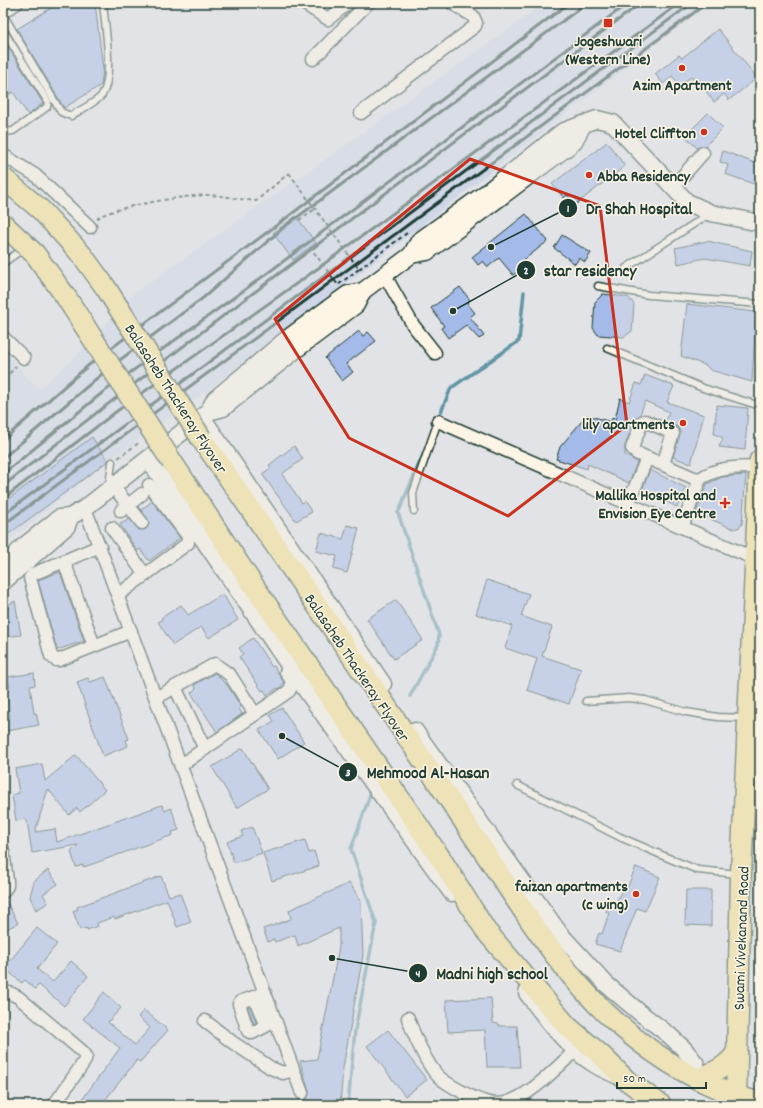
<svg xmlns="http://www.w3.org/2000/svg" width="763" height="1108" viewBox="0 0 763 1108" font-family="Dekko,sans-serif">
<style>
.built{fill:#cfd7e7}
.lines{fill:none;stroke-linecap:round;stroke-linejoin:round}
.stream{stroke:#6296a5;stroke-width:3.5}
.building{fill:#a4bae8;stroke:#1f3d34}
.service-casing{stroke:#1f3d34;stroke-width:9}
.minor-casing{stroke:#1f3d34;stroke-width:15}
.tertiary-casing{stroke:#1f3d34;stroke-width:19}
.primary-casing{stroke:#1f3d34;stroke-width:23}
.path{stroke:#1f3d34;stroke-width:2;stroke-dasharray:4 3;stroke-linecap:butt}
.service{stroke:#fcf5e5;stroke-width:6}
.minor{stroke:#fcf5e5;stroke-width:12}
.tertiary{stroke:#fcf5e5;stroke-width:16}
.primary{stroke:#fae180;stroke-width:20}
.rail{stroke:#1f3d34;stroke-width:3}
.primary-bridge-casing{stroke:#1f3d34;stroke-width:23;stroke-linecap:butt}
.path-bridge{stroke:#1f3d34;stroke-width:2;stroke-dasharray:4 3;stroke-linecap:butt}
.primary-bridge{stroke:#fae180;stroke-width:20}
.marked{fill:none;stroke:#c8321e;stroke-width:3;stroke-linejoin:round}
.poi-dot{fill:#c8321e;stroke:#fcf5e5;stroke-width:1.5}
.labels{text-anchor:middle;stroke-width:3;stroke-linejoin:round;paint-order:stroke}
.poi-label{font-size:16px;font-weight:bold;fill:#1f3d34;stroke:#fcf5e5;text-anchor:end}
.street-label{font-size:16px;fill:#1f3d34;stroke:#fcf5e5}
.leader{fill:none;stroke:#1f3d34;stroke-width:1.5}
.callout-dot{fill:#1f3d34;stroke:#fcf5e5;stroke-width:1.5}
.mark-label{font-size:12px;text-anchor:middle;font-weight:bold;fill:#fff}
.callout-label{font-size:17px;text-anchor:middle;font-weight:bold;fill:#1f3d34;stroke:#fcf5e5;stroke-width:3;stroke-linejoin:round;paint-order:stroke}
</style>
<rect width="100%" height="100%" fill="#e2e3e6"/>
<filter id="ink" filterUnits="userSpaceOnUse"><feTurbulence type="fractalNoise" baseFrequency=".025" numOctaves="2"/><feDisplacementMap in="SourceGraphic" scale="8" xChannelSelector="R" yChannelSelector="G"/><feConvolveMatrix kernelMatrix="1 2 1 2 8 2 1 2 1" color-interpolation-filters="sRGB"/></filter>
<g filter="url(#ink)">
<polygon class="built" points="544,3 710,3 203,394 98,469 3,546 3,350 39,389 82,350 135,292 330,156"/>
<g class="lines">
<g class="stream">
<polyline points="438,419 451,388 519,341 524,292"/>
<polyline points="410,696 438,645 439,635 398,513 426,448"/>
<polyline points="348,1105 355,1030 376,923 351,849 371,792"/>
</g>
</g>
<g class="building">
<polygon points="59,3 95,3 103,69 101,85 64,108 17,29"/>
<polygon points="718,29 757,78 729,100 724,94 714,102 703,87 700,89 691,77 680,85 672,76 663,84 655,74 679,55 682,58"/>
<polygon points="5,42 43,103 28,115 13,92 3,98 3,43"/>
<polygon points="708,113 723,128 705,146 697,148 685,136"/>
<polygon points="607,142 625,166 575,205 567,195 564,198 552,184"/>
<polygon points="723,151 760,165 754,184 725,174 728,165 720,162"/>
<polygon points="526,214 548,241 521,262 524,266 513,275 499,258 488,267 483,261 478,265 472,257"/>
<polygon points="296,216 316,243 293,260 273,233"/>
<polygon points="562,235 591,253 585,262 579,258 575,264 554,248"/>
<polygon points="707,241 752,251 750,266 705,258 678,264 675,248"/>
<polygon points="460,287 470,300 467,303 475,313 470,317 484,336 479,339 466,325 448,338 441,328 444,326 431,308"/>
<polygon points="603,294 628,297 634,304 632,331 624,337 598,335 593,328 595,302"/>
<polygon points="687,304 756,312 752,382 710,370 707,366 681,356"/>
<polygon points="359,331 363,336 368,332 376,341 346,364 353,372 342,381 325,358"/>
<polygon points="645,375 674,386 667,402 704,415 691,464 673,457 680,432 676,426 665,421 669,412 645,401 640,415 635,419 625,446 625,455 637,462 629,483 588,464 587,469 556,459 560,447 587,415 611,422 612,418 615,419 620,398 629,402 636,383 641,385"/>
<polygon points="717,405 748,408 745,450 719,447 723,438 714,434"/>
<polygon points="92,437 108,461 3,538 3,503"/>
<polygon points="294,446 303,459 282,474 302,503 304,501 312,512 296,521 262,474 271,468 269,465"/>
<polygon points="650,470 686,488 677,507 642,490"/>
<polygon points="746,475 742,524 740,527 734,529 696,513 707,484 722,477"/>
<polygon points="152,501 180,538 149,561 140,549 137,551 120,524 130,519 139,530 146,529 149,522 141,510"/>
<polygon points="347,525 359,528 347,573 333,569 337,556 316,551 321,533 343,539"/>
<polygon points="60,572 84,641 57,650 38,580"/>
<polygon points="487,580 529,594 521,616 552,627 542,656 581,669 569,704 527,690 537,659 505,648 512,626 476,614"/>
<polygon points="223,594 238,620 209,638 201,627 173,645 158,622 162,620 161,618 181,605 188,615"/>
<polygon points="396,600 423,640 394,659 367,619"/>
<polygon points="15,601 21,635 3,637 3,611 8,605"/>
<polygon points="253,638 272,667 274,666 284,683 279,689 278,688 267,695 264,690 262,691 239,657 243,654 239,648"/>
<polygon points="34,673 35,685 30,686 34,713 36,713 39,725 7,731 5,719 10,718 6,691 10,690 8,677"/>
<polygon points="215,673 228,686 241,707 239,708 242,714 217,732 191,693 196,688 194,685"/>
<polygon points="105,677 129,739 126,740 128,746 103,756 77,682 88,678 90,682"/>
<polygon points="282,708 304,742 278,759 259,730 274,721 270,715"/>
<polygon points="243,748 268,789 237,808 212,767"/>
<polygon points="76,755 105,790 80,812 77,808 69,815 48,789 35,832 55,829 57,842 162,805 165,811 171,808 179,830 172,832 173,835 84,867 83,865 76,867 71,852 78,845 32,853 27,821 24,819 16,821 12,795 19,793 15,769 42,764 45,781"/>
<polygon points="252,827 262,853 234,863 227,842 243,836 241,831"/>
<polygon points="305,840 309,853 314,851 319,866 272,881 263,853"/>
<polygon points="636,867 660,877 645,911 637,908 620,951 595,944 599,933 602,934 609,913 606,912 610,900 616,903 623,887 627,888"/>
<polygon points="48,870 58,884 43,894 48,903 36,910 30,897 34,881"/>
<polygon points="161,876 169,896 180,893 191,922 177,927 167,900 115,919 114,917 97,923 98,926 87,930 87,928 80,930 73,911 78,909 77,907"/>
<polygon points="350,883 361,902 363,955 343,1068 340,1105 309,1105 307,1098 309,1091 300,1061 317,1059 339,947 339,928 298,946 295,935 275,942 274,939 268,942 263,929 291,919 289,910"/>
<polygon points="686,890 711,890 711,926 685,925"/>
<polygon points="3,899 5,899 18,923 3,931"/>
<polygon points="37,928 57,944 37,969 53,982 71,961 88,976 64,1006 39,985 35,989 25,980 22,983 4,968"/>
<polygon points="104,992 121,1008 108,1022 109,1023 135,1045 150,1028 138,1017 144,1010 168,1030 140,1062 137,1060 101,1105 78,1105 120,1048 83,1019"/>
<polygon points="491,998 493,1023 499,1024 499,1026 517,1026 520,1067 487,1067 485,1030 448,1032 446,1000"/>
<polygon points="250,1006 256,1022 254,1024 248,1007"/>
<polygon points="388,1030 427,1080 405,1096 367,1046"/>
</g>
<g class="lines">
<defs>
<g id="service">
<path d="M3,14L61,112L71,116C78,111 97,102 102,95C114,77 105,26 103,3"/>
<polyline points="3,30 48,102 47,107 13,131 3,132"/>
<polyline points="3,263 23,249"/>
<polyline points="626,268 709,214"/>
<polyline points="598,286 649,295 760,304"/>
<polyline points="607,348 703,388 760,406"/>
<polyline points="109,486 112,462"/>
<polyline points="414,511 413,493 438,421"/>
<polyline points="586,701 629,698 645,700 686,712 718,717 745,718"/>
<polyline points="517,785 620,837 673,860 698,870 738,874"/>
</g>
<g id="minor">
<polyline points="303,3 328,19 348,3"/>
<polyline points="3,12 17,3"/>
<polyline points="313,59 368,3"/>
<polyline points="361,113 475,26 476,23 473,16 452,3"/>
<polyline points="3,155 35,175 90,227"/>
<polyline points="673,187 703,153"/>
<polyline points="384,274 413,325 435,353"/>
<polyline points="3,337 24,358"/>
<polyline points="438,421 760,561"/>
<path d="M663,464L673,433L645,421L642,422L632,448L636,453L694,478L700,479C716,467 739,467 760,467"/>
<polyline points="113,486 142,523"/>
<polyline points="628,504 647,458"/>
<polyline points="85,508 302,1093"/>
<polyline points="121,511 142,494"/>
<polyline points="682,527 700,479"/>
<polyline points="112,528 145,575"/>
<polyline points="100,546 33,574 30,578 51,656 56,660 59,660 131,631"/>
<polyline points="64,561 94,646"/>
<polyline points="118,595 188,543 188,536 149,485"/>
<polyline points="175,687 205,749"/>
<polyline points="156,698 215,664 230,675 255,714"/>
<polyline points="181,765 289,691 293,683 286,672"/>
<polyline points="3,850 7,881 7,886 3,892"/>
<polyline points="3,994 10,993 18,997 83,1052 86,1056 84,1062 54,1105"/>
<polyline points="254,997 266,1026 252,1033 248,1031 239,1004 240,1002 265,993"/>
<path d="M408,1018C413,1033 427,1066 439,1077C448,1085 459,1090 470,1096C481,1101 493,1106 505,1103C530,1097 557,1067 576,1050"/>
<polyline points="205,1021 232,1042 271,1068 283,1073 293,1070"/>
</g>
<g id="tertiary">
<polyline points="411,255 427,252 573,143 583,125"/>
<polyline points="208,412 215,399 288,338 323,312 348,294 363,291 411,255 419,241 487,192 562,132 597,119 613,123 687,202 711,213 760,223"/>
<polyline points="202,417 383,684"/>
<polyline points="149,460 308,693 452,893"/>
<polyline points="3,567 24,546 59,518 70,517 85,508 208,412 223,408 297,349 356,305 363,291"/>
<polyline points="3,582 67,526 70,517"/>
<polyline points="415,731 560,934 606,984 639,1012 669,1035 684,1049 696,1064 697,1079"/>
<path d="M527,993C546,1018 565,1045 591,1062C599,1068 608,1071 616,1075"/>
</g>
<g id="primary">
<path d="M201,438C283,556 365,674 445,793C466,825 488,857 509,889C541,937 574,986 618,1024C659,1060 707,1089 760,1103"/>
<polyline points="172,462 245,573 441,859 486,931 567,1026 602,1056 625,1079 661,1105"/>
<path d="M697,1079C713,1073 728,1067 737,1052"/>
<polyline points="736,1105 741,874 760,460"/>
</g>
</defs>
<use href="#service" class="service-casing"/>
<use href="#minor" class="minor-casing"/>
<use href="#tertiary" class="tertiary-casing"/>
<use href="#primary" class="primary-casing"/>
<g class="path">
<path d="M97,219C108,207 189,195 207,195C223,195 241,200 256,201L289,173"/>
<polyline points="299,220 315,209"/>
<polyline points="359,269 407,233"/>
<polyline points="3,376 10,373 16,366"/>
<polyline points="118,458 140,442"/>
</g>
<use href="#service" class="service"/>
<use href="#minor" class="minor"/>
<use href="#tertiary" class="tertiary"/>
<use href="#primary" class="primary"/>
<g class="rail">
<polyline points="3,440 90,364 281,222 569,3"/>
<polyline points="3,458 109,368 203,298 284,227 587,3"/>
<polyline points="3,474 102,393 269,272 628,3"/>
<path d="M3,486C213,321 427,162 641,3"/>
<polyline points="3,499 117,411 317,269 680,3"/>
<polyline points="3,515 692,3"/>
<polyline points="3,525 707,3"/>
</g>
<defs>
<g id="primary-bridge">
<polyline points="3,178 41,210 82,255 106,288 201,438"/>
<polyline points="3,224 35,254 66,297 172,462"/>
</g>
</defs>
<use href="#primary-bridge" class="primary-bridge-casing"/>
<polyline class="path-bridge" points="289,173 359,269 338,285 310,247"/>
<use href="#primary-bridge" class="primary-bridge"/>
</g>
</g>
<path d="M0 0H763V1108H0ZM470,159L600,206L627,425L508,516L349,438L275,319Z" fill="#e2e3e6" fill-opacity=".55" fill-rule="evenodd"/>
<path class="marked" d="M470,159L600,206L627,425L508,516L349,438L275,319Z"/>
<g class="poi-dot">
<rect x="603" y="18" width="10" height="10" rx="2"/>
<circle cx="682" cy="68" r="4"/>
<circle cx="704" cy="132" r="4"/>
<circle cx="589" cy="175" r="4"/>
<circle cx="683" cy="423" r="4"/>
<path d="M723 497h4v4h4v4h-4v4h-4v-4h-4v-4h4z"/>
<circle cx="636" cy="894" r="4"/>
</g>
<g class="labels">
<g class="poi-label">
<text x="608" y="46" text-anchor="middle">Jogeshwari<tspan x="608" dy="18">(Western Line)</tspan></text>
<text x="682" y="90" text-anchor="middle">Azim Apartment</text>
<text x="696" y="138">Hotel Cliffton</text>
<text x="597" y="181" text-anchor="start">Abba Residency</text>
<text x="675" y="429">lily apartments</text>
<text x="716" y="500">Mallika Hospital and<tspan x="716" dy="18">Envision Eye Centre</tspan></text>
<text x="628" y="891">faizan apartments<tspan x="628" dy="18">(c wing)</tspan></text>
</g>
<g class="street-label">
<text transform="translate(177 398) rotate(57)" y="6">Balasaheb Thackeray Flyover</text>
<text transform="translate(358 667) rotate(56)" y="6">Balasaheb Thackeray Flyover</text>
<text transform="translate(740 938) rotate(-88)" y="6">Swami Vivekanand Road</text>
</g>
</g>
<path class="leader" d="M491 247L568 208M453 311L526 270M282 736L348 772M332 958L418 973"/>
<g class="callout-dot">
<circle cx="491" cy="247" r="4"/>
<circle cx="453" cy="311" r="4"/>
<circle cx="282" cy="736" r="4"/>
<circle cx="332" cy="958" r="4"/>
<circle cx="568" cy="208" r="10"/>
<circle cx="526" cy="270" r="10"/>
<circle cx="348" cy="772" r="10"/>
<circle cx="418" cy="973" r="10"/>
</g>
<g class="mark-label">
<text x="568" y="212">1</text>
<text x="526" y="274">2</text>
<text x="348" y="776">3</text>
<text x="418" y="977">4</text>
</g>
<g class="callout-label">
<text x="639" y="214">Dr Shah Hospital</text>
<text x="590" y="276">star residency</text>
<text x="428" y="778">Mehmood Al-Hasan</text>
<text x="492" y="979">Madni high school</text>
</g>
<rect width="763" height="1108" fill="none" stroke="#fcf5e5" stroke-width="16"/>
<rect x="8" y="8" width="747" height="1092" fill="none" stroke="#1f3d34" stroke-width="1.5" filter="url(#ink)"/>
<path d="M617 1082v6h89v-6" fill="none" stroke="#1f3d34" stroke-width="2"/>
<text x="623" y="1082" font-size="12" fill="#1f3d34" stroke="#fcf5e5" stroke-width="3" paint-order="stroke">50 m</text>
</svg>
